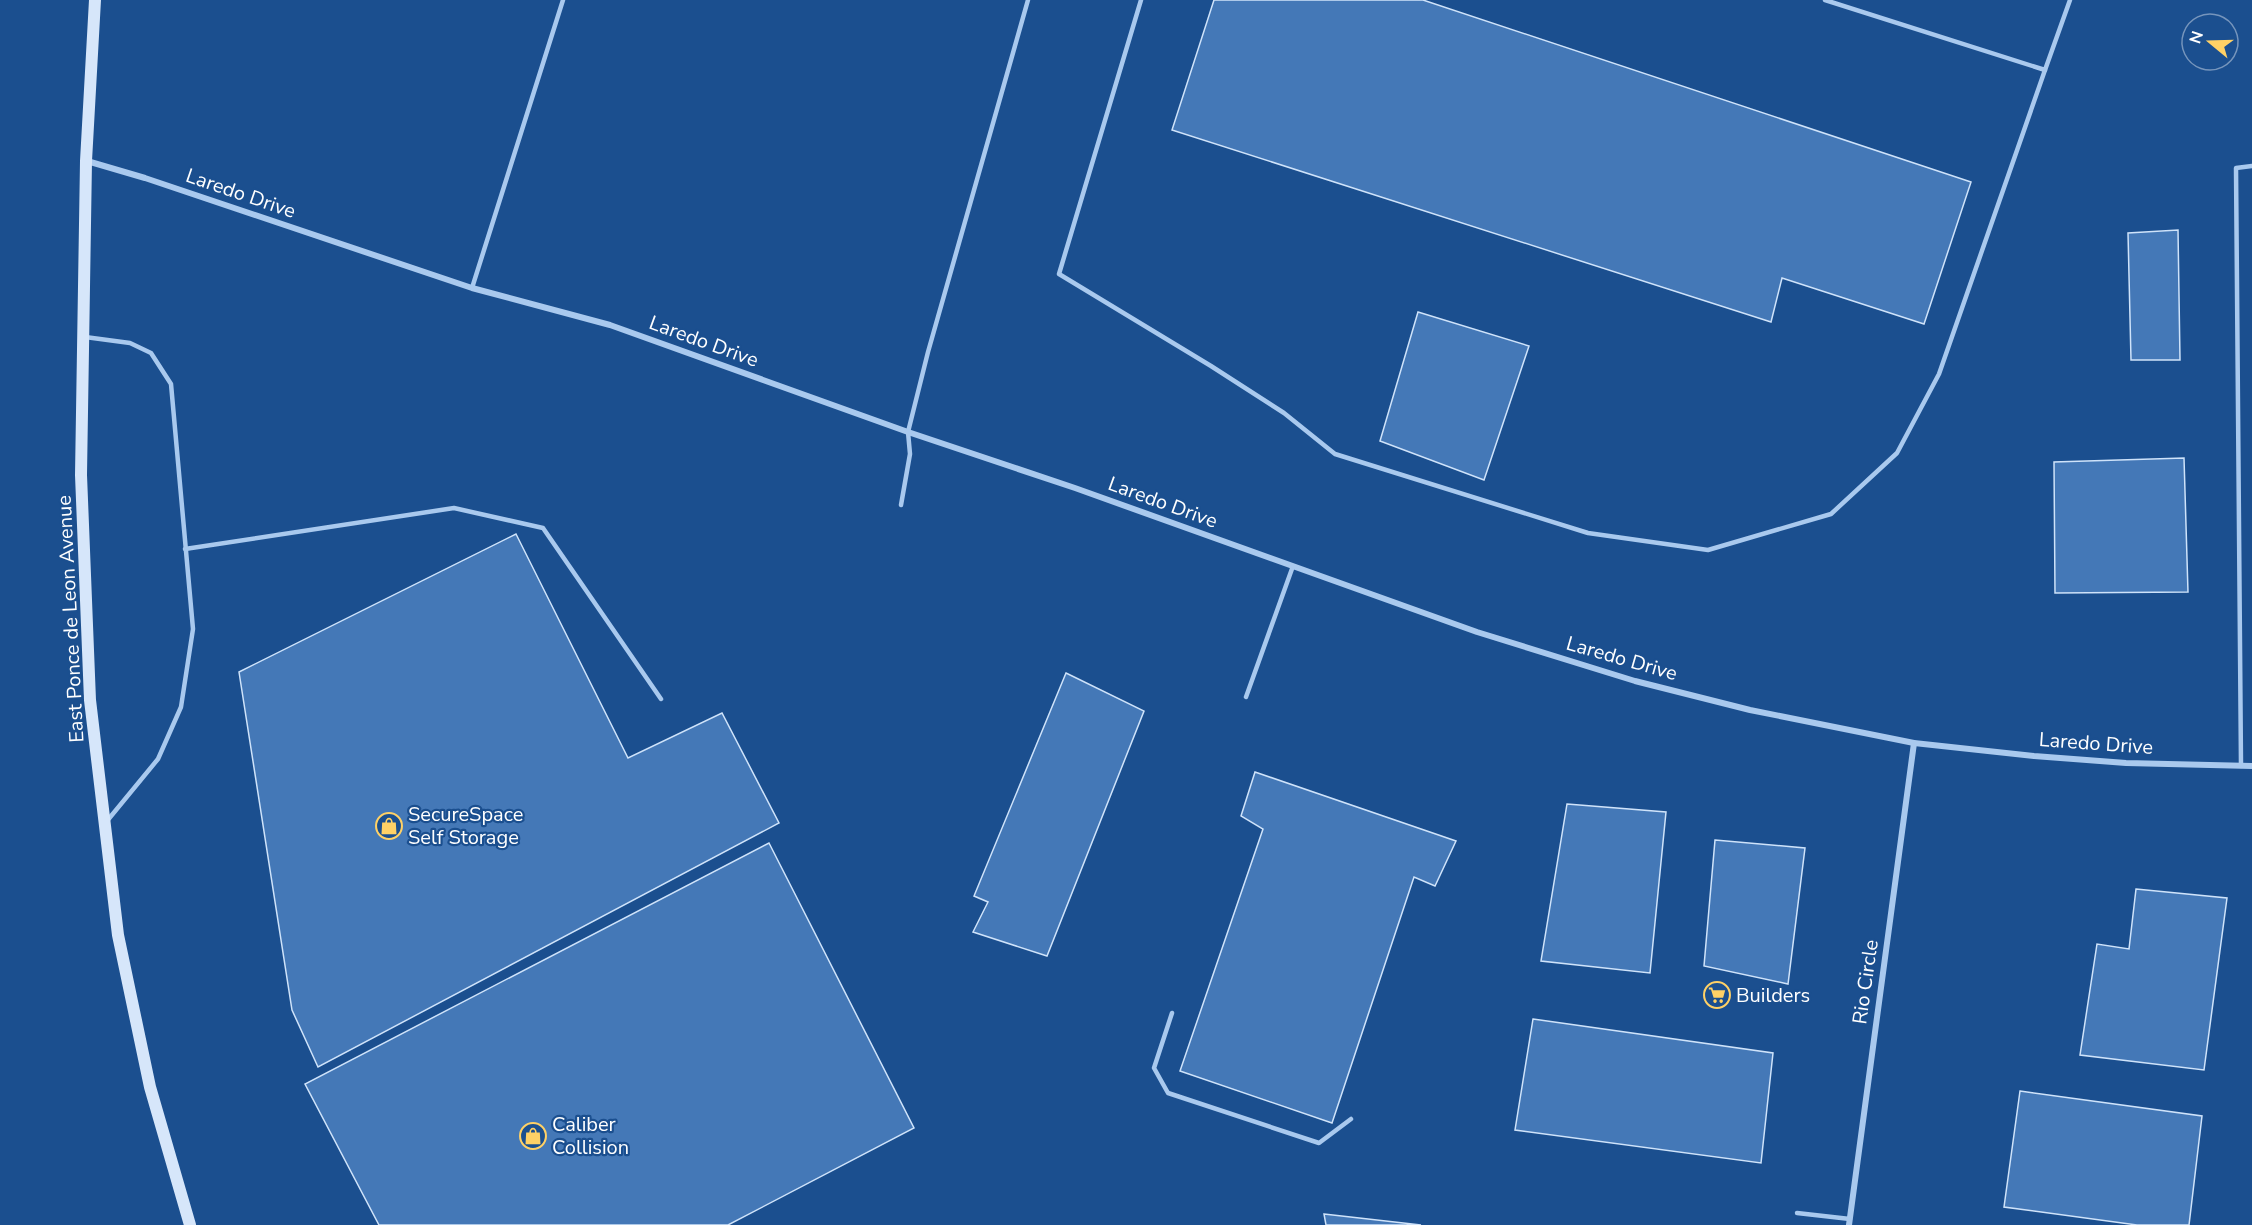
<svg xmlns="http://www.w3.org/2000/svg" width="2252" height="1225" viewBox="0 0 2252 1225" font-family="'Nunito Sans',sans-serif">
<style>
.building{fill:#4478b7;stroke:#cfe3fa;stroke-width:1.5}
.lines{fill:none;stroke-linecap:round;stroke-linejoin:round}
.service{stroke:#a9c9ee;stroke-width:4.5}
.minor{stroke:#a9c9ee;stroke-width:6}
.secondary{stroke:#d6e6fa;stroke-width:12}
.labels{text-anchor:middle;stroke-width:4.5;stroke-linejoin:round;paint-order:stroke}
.street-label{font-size:20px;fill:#fff;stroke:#1b4f8f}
.poi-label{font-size:20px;fill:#fff;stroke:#1b4f8f;text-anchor:start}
</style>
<rect width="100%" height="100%" fill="#1b4f8f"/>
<g class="building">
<polygon points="1214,0 1423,0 1971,182 1924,324 1782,278 1771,322 1172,130"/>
<polygon points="2178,230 2180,360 2131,360 2128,233"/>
<polygon points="1418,312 1529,346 1484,480 1380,441"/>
<polygon points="2184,458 2188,592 2055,593 2054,462"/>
<polygon points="516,534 628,758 722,713 779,823 318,1067 292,1010 239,672"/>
<polygon points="1066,673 1144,711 1047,956 973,932 988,902 974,896"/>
<polygon points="1255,772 1456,841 1435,886 1414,877 1332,1123 1180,1071 1263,829 1241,816"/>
<polygon points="1567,804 1666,812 1650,973 1541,961"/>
<polygon points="1715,840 1805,848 1788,984 1704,966"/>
<polygon points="769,843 914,1128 728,1225 379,1225 305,1084"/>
<polygon points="2136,889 2227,898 2204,1070 2080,1055 2097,944 2129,949"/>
<polygon points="1533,1019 1773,1053 1761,1163 1515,1130"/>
<polygon points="2020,1091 2202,1116 2189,1225 2137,1225 2004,1207"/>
<polygon points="1324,1214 1421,1225 1326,1225"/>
</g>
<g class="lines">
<g class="service">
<polyline points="1141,0 1059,274 1211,366 1284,413 1335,454 1588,533 1708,550 1831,514 1897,453 1939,374 2045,70"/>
<polyline points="1825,0 2045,70 2070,0"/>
<polyline points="472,288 563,0"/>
<polyline points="85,337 130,343 151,353 171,384 193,629 181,707 158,759 107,821"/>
<polyline points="901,505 910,454 908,432 928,352 1028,0"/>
<polyline points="185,549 454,508 543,528 661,699"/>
<polyline points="1246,697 1293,566"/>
<polyline points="2241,766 2236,168 2252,166"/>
<polyline points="1172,1013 1154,1068 1168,1093 1319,1143 1351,1119"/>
<polyline points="1797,1213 1850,1219"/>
</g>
<g class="minor">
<polyline points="87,161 145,178 472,288 610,325 908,432 1075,488 1477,632 1635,681 1750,710 1914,743 2034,756 2126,763 2252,766"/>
<polyline points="1849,1225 1914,743"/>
</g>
<polyline class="secondary" points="95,0 86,161 81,475 90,700 118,935 150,1087 190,1225"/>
</g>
<defs>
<symbol id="shop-ring" viewBox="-11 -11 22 22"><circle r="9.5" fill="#1b4f8f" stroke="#ffd166" stroke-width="1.5"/><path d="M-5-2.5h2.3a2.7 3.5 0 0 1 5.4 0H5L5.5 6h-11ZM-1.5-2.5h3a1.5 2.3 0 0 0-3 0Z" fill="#ffd166"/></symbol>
<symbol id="supermarket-ring" viewBox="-11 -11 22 22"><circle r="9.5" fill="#1b4f8f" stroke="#ffd166" stroke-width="1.5"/><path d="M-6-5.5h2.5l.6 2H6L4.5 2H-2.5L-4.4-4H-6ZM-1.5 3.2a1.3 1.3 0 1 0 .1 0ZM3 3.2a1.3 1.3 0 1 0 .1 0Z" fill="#ffd166"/></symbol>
</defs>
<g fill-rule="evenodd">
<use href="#shop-ring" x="374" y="811" width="30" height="30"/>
<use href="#supermarket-ring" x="1702" y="980" width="30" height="30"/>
<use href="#shop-ring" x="518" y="1121" width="30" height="30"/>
</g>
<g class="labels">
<g class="street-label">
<text transform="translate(241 193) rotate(19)" y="7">Laredo Drive</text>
<text transform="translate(704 341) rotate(20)" y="7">Laredo Drive</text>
<text transform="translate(1163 502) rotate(20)" y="7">Laredo Drive</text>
<text transform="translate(70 619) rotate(-93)" y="7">East Ponce de Leon Avenue</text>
<text transform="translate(1622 658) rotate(16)" y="7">Laredo Drive</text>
<text transform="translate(2096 743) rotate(4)" y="7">Laredo Drive</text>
<text transform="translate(1865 982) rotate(-82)" y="7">Rio Circle</text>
</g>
<g class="poi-label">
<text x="408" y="821">SecureSpace<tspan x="408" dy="23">Self Storage</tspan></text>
<text x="1736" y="1002">Builders</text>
<text x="552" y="1131">Caliber<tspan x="552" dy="23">Collision</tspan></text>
</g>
</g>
<g transform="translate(2210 42) rotate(289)"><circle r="28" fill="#1b4f8f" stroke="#7695bc" stroke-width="1.5"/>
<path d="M0-4.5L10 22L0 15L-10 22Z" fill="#ffd166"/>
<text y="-9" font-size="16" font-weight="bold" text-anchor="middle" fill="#ffffff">N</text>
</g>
</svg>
